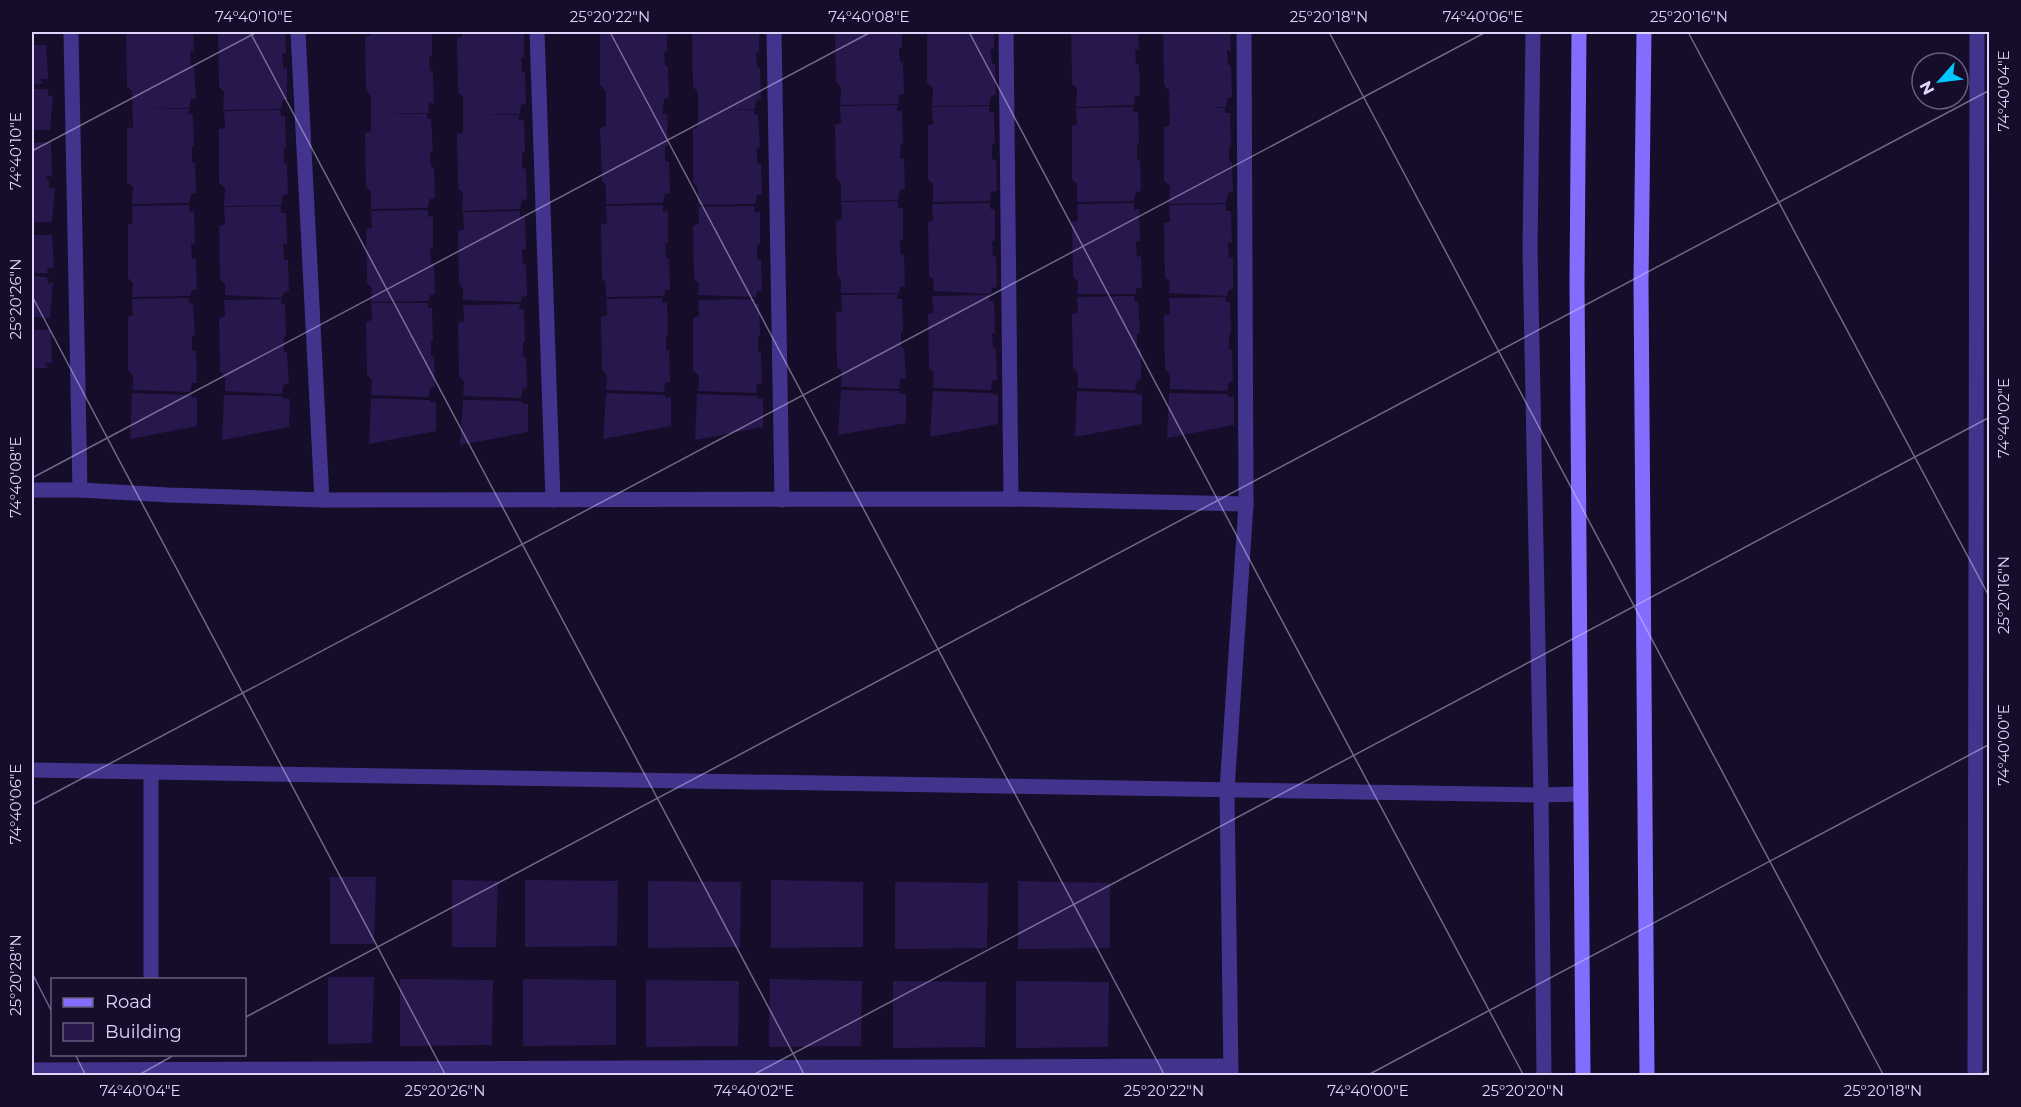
<svg xmlns="http://www.w3.org/2000/svg" width="2021" height="1107" viewBox="0 0 2021 1107" font-family="Montserrat,sans-serif">
<style>
.building{fill:#28174c}
.lines{fill:none;stroke-linecap:round;stroke-linejoin:round}
.street{stroke:#42348d;stroke-width:15}
.secondary{stroke:#826dff;stroke-width:15}
.ticks{fill:none;stroke:#dfd6ff;stroke-width:1.5;stroke-opacity:0.45}
.neatline{fill:none;stroke:#dfd6ff;stroke-width:2}
.ticks-label{font-size:15px;text-anchor:middle;fill:#dfd6ff}
</style>
<rect width="100%" height="100%" fill="#150d29"/>
<g class="building">
<polygon points="126,32 193,32 194,52 190,51 191,66 194,67 196,98 191,99 189,108 139,109 189,109 188,114 193,114 194,146 192,147 192,162 195,163 196,193 191,194 189,203 132,204 133,187 127,182 127,128 133,127 132,91 127,86"/>
<polygon points="224,32 285,32 286,53 282,53 283,67 287,68 287,99 283,100 281,109 223,110 224,92 219,87 218,34"/>
<polygon points="370,32 432,32 432,57 429,56 430,71 433,72 434,103 429,103 428,113 378,114 427,114 427,119 431,119 433,151 430,152 431,166 434,168 435,198 430,199 428,208 371,209 371,191 366,187 365,133 371,132 371,96 366,90 365,37 371,35"/>
<polygon points="462,32 524,32 524,58 521,57 522,72 525,73 526,104 521,105 520,114 470,115 519,115 519,121 524,120 525,152 522,153 522,168 526,169 527,199 522,200 520,209 462,211 463,193 458,188 457,134 463,133 463,97 458,92 457,38 462,37"/>
<polygon points="600,32 667,32 667,52 664,51 665,65 668,67 669,97 664,99 662,114 667,114 668,145 665,147 665,161 669,162 670,193 665,194 663,203 606,204 606,186 602,181 600,128 606,126 606,91 600,85"/>
<polygon points="698,32 759,32 759,53 756,52 757,67 760,68 761,99 756,100 755,109 725,109 755,110 754,115 758,115 760,147 757,148 757,163 761,164 762,194 757,195 755,204 698,205 698,188 693,183 693,129 698,127 698,92 693,87 692,33"/>
<polygon points="835,32 902,32 902,48 899,48 900,62 903,63 904,94 899,95 898,104 840,105 841,87 836,82"/>
<polygon points="927,32 994,32 994,49 990,49 992,63 995,64 996,95 991,96 989,105 932,106 933,88 927,83"/>
<polygon points="1071,32 1138,32 1139,50 1135,49 1136,64 1139,65 1140,95 1135,96 1134,105 1076,107 1077,88 1072,84"/>
<polygon points="1163,32 1230,32 1231,51 1227,50 1228,65 1231,66 1232,97 1228,98 1226,107 1210,107 1225,108 1225,113 1230,113 1231,145 1229,146 1229,161 1232,162 1233,192 1228,193 1226,203 1169,204 1170,186 1164,181 1164,127 1170,125 1169,90 1164,85"/>
<polygon points="32,45 46,45 48,79 40,79 43,84 32,84"/>
<polygon points="32,89 48,89 48,96 53,95 50,130 32,130"/>
<polygon points="898,105 897,111 902,111 903,142 901,144 900,158 904,159 905,189 900,190 898,200 841,201 841,183 836,178 835,125 841,123 840,106"/>
<polygon points="989,106 989,112 994,112 995,143 992,145 992,159 996,160 997,191 991,192 990,201 933,202 933,184 928,179 928,125 933,124 932,107"/>
<polygon points="1133,107 1133,112 1138,112 1139,144 1137,145 1137,159 1140,160 1141,191 1136,192 1134,201 1077,202 1077,184 1072,179 1072,126 1077,124 1076,108"/>
<polygon points="280,110 281,116 285,116 286,147 284,148 284,163 287,164 288,194 283,195 281,205 224,206 225,188 219,183 219,129 225,128 224,111"/>
<polygon points="51,142 52,176 45,176 49,182 49,188 55,187 52,222 32,222 32,143"/>
<polygon points="898,201 898,208 903,208 903,240 900,240 901,255 904,255 905,286 900,287 899,293 841,293 841,280 837,274 836,221 842,219 841,202"/>
<polygon points="990,203 990,209 995,209 995,241 992,241 993,256 996,257 997,287 992,288 991,294 933,291 934,280 929,276 928,222 933,220 932,204"/>
<polygon points="1134,203 1134,210 1139,209 1140,242 1136,241 1137,256 1141,257 1142,288 1137,288 1135,294 1077,294 1078,281 1073,276 1072,222 1078,221 1077,204"/>
<polygon points="1226,204 1226,211 1231,211 1232,243 1228,242 1229,257 1233,258 1233,289 1229,290 1227,296 1169,293 1170,282 1165,277 1164,223 1170,222 1169,205"/>
<polygon points="189,205 189,212 194,211 195,244 191,243 192,258 196,259 197,290 192,290 190,296 132,297 133,283 128,278 128,225 133,223 132,206"/>
<polygon points="663,205 663,212 668,211 668,243 665,243 666,258 669,259 670,290 665,290 664,296 606,297 606,283 602,278 601,224 607,223 606,206"/>
<polygon points="281,206 281,213 286,213 287,245 283,244 284,260 288,260 289,291 284,292 282,298 225,295 225,284 220,279 219,226 225,224 224,207"/>
<polygon points="754,206 755,213 760,212 760,245 757,244 757,259 761,260 762,291 757,291 756,297 698,295 699,284 694,279 693,226 699,224 698,207"/>
<polygon points="428,210 428,217 433,216 433,249 430,248 431,263 434,264 435,294 430,295 429,301 371,302 372,288 367,283 366,229 372,228 371,211"/>
<polygon points="520,211 520,218 525,217 526,250 522,249 523,264 526,265 527,296 522,297 521,302 463,300 463,289 459,284 458,231 464,229 463,212"/>
<polygon points="32,235 52,235 54,268 46,269 49,273 32,273"/>
<polygon points="32,276 47,277 48,284 53,282 50,318 32,317"/>
<polygon points="898,294 897,299 902,299 903,331 901,332 901,347 904,348 906,378 900,379 899,389 841,387 842,372 837,367 836,313 842,311 841,295"/>
<polygon points="990,295 989,301 994,301 995,333 992,333 993,348 996,349 997,380 992,381 991,390 933,388 934,373 929,368 928,314 934,313 932,296"/>
<polygon points="1134,296 1134,301 1138,301 1140,333 1137,334 1137,348 1141,349 1141,380 1137,381 1135,390 1078,388 1078,373 1073,368 1072,314 1078,313 1077,297"/>
<polygon points="1226,297 1226,302 1230,302 1231,334 1229,335 1229,349 1232,350 1233,381 1229,382 1227,391 1170,389 1170,374 1165,369 1164,316 1170,314 1169,298"/>
<polygon points="189,298 189,303 193,303 195,335 192,336 192,351 196,351 197,383 192,383 190,392 133,390 133,375 128,370 128,317 133,315 132,299"/>
<polygon points="663,298 662,303 667,303 668,335 666,336 666,350 669,351 670,382 665,383 664,392 606,390 607,375 602,370 601,317 607,315 606,299"/>
<polygon points="281,299 281,304 285,304 286,336 284,337 284,352 287,352 289,384 284,384 282,394 225,391 225,377 220,371 219,318 225,316 224,300"/>
<polygon points="755,299 754,304 759,304 760,336 758,337 758,351 761,352 762,383 757,384 756,393 698,391 699,376 693,371 693,318 699,316 698,300"/>
<polygon points="371,303 428,303 428,308 432,308 433,340 431,341 431,356 434,356 435,387 430,388 429,397 371,395 372,380 367,375 366,322 372,320"/>
<polygon points="520,304 519,309 524,309 525,341 523,342 523,357 526,357 527,388 523,389 521,398 463,396 464,382 459,376 458,323 464,321 463,305"/>
<polygon points="32,330 51,330 52,363 45,363 48,368 32,368"/>
<polygon points="841,390 899,391 901,394 906,394 906,423 838,435"/>
<polygon points="933,391 991,393 998,395 998,424 930,437"/>
<polygon points="1077,391 1135,393 1142,395 1142,424 1075,437"/>
<polygon points="132,393 191,395 192,398 197,397 197,426 130,439"/>
<polygon points="606,393 664,395 666,398 671,397 671,426 603,439"/>
<polygon points="1169,393 1227,394 1229,397 1234,397 1234,425 1167,438"/>
<polygon points="697,394 756,396 758,399 763,399 763,427 695,440"/>
<polygon points="224,395 282,396 284,399 290,399 289,427 222,440"/>
<polygon points="371,398 429,400 431,402 436,402 436,431 369,444"/>
<polygon points="463,400 521,401 523,404 528,404 528,432 460,445"/>
<polygon points="330,877 376,877 374,944 330,944"/>
<polygon points="452,880 498,881 496,947 452,947"/>
<polygon points="525,880 618,881 617,946 525,947"/>
<polygon points="771,880 863,882 863,947 771,948"/>
<polygon points="648,881 741,882 740,947 648,948"/>
<polygon points="1018,881 1110,883 1110,948 1018,949"/>
<polygon points="895,882 988,883 987,948 895,949"/>
<polygon points="328,977 374,977 372,1043 328,1044"/>
<polygon points="400,979 493,980 492,1045 400,1046"/>
<polygon points="523,979 616,980 616,1045 523,1046"/>
<polygon points="770,979 862,981 861,1046 769,1047"/>
<polygon points="646,980 739,981 738,1046 646,1047"/>
<polygon points="893,981 986,982 985,1047 893,1048"/>
<polygon points="1016,981 1109,982 1108,1047 1016,1048"/>
</g>
<g class="lines">
<g class="street">
<polyline points="71,32 80,490"/>
<polyline points="298,32 322,500"/>
<polyline points="537,32 553,500"/>
<polyline points="774,32 782,500"/>
<polyline points="1006,32 1011,499"/>
<polyline points="1533,32 1530,248 1541,795 1544,1076"/>
<polyline points="32,490 80,490 169,495 322,500 1011,499 1246,504"/>
<polyline points="32,770 1541,795 1581,794"/>
<polyline points="151,980 151,772"/>
<polyline points="32,1070 1231,1066"/>
<polyline points="1231,1075 1227,790 1246,504 1244,32"/>
<polyline points="1975,1076 1977,32"/>
</g>
<g class="secondary">
<polyline points="1579,32 1577,282 1583,1076"/>
<polyline points="1644,32 1641,282 1647,1076"/>
</g>
</g>
<path class="ticks" d="M250,32L805,1076M610,32L1165,1076M969,32L1524,1076M1329,32L1884,1076M1688,32L1990,598M32,151L257,32M32,296L446,1076M32,478L871,32M32,805L1486,32M32,973L52,1012M244,1018L1990,90M75,1054L86,1076M137,1076L176,1054M751,1076L1990,417M1366,1076L1990,744M1980,1076L1990,1070"/>
<rect width="2021" height="1107" fill="none" stroke="#150d29" stroke-width="66"/>
<rect x="51" y="978" width="195" height="78" fill="#150d29" stroke="#665d7f" stroke-width="1.5"/>
<rect x="63" y="998" width="30" height="9" fill="#826dff" stroke="#665d7f" stroke-width="1.5"/>
<text x="105" y="1008" font-size="18" fill="#dfd6ff">Road</text>
<rect x="63" y="1023" width="30" height="18" fill="#28174c" stroke="#665d7f" stroke-width="1.5"/>
<text x="105" y="1038" font-size="18" fill="#dfd6ff">Building</text>
<g transform="translate(1940 81) rotate(242)"><circle r="28" fill="#150d29" stroke="#665d7f" stroke-width="1.5"/>
<path d="M0-4.5L10 22L0 15L-10 22Z" fill="#02c7ff"/>
<text y="-9" font-size="16" font-weight="bold" text-anchor="middle" fill="#dfd6ff">N</text>
</g>
<rect x="33" y="33" width="1955" height="1041" class="neatline"/>
<g class="ticks-label">
<text x="254" y="22">74°40'10"E</text>
<text x="610" y="22">25°20'22"N</text>
<text x="869" y="22">74°40'08"E</text>
<text x="1329" y="22">25°20'18"N</text>
<text x="1483" y="22">74°40'06"E</text>
<text x="1689" y="22">25°20'16"N</text>
<text transform="translate(2004 91) rotate(-90)" y="5">74°40'04"E</text>
<text transform="translate(16 151) rotate(-90)" y="5">74°40'10"E</text>
<text transform="translate(16 299) rotate(-90)" y="5">25°20'26"N</text>
<text transform="translate(2004 418) rotate(-90)" y="5">74°40'02"E</text>
<text transform="translate(16 477) rotate(-90)" y="5">74°40'08"E</text>
<text transform="translate(2004 595) rotate(-90)" y="5">25°20'16"N</text>
<text transform="translate(2004 745) rotate(-90)" y="5">74°40'00"E</text>
<text transform="translate(16 804) rotate(-90)" y="5">74°40'06"E</text>
<text transform="translate(16 975) rotate(-90)" y="5">25°20'28"N</text>
<text x="140" y="1096">74°40'04"E</text>
<text x="445" y="1096">25°20'26"N</text>
<text x="754" y="1096">74°40'02"E</text>
<text x="1164" y="1096">25°20'22"N</text>
<text x="1368" y="1096">74°40'00"E</text>
<text x="1523" y="1096">25°20'20"N</text>
<text x="1883" y="1096">25°20'18"N</text>
</g>
</svg>
